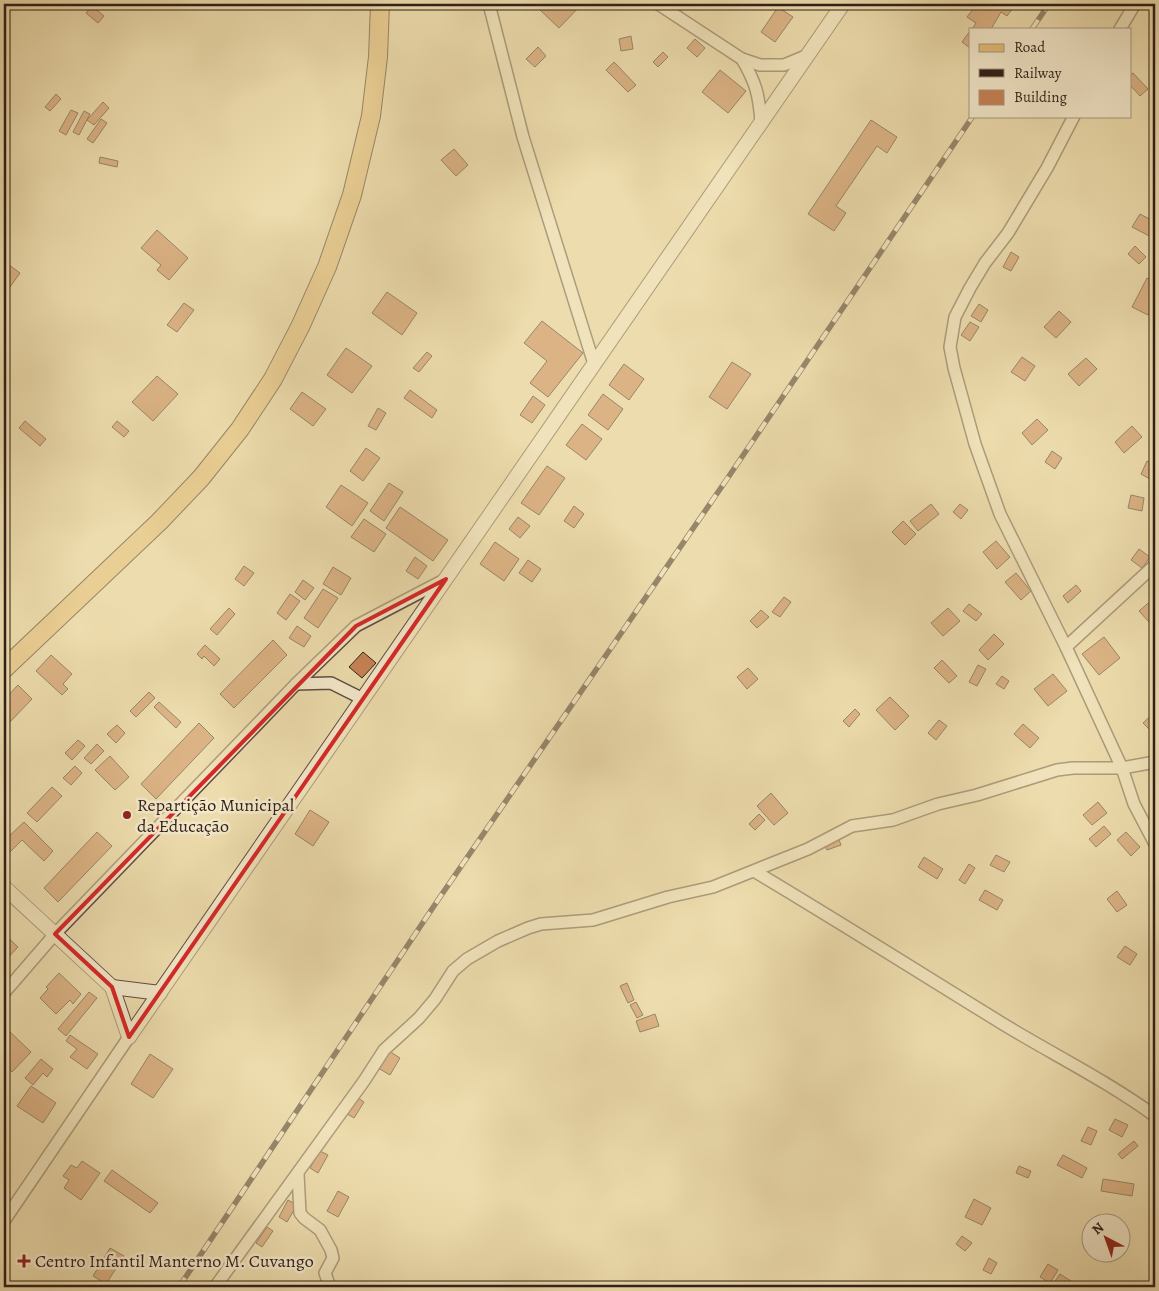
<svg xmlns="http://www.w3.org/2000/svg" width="1159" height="1291" viewBox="0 0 1159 1291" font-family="Alegreya,serif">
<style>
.building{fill:#c68255;stroke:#2f1f19}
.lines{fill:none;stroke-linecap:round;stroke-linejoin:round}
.minor-casing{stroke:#5e4e3e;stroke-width:14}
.tertiary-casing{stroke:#5e4e3e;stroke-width:16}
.primary-casing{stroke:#2f1f19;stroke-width:20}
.minor{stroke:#f3e8ca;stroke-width:11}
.tertiary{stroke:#f3e8ca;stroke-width:14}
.primary{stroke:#e6be76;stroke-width:18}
.rail-casing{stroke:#2f1f19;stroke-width:5.5}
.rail{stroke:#f3e8ca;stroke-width:4;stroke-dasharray:11;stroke-linecap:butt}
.marked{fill:none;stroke:#d62828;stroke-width:4;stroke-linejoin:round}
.poi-dot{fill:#8f2418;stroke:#f3e8ca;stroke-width:2}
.labels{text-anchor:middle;stroke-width:5;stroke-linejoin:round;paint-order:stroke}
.poi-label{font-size:18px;fill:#2f1f19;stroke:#f3e8ca;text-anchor:start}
</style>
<rect width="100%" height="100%" fill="#eddcad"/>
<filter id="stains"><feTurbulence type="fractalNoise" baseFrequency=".004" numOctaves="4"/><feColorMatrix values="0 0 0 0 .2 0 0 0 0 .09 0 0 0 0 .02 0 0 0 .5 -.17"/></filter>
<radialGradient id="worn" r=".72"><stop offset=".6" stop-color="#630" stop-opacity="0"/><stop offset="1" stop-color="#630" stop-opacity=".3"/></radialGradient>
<g class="building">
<polygon points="544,4 582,4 559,28 539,9"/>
<polygon points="977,4 1016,4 1007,16 1001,12 991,29 972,29 976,23 967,17"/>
<polygon points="92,6 104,16 98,23 86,13"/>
<polygon points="778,7 793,17 775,42 761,32"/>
<polygon points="970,31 970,48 962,42"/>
<polygon points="631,36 633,49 621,51 619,39"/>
<polygon points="695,39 705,48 697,57 687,48"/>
<polygon points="538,47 546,56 535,67 526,59"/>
<polygon points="663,52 668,57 658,67 653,62"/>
<polygon points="614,62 636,85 628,92 606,70"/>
<polygon points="720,70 746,91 728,113 702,92"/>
<polygon points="1133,73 1148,89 1140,96 1130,85 1130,75"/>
<polygon points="56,94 61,99 50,111 45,107"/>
<polygon points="103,102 109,108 94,125 87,120"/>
<polygon points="71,110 78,113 66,135 59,131"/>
<polygon points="84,111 90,114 79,135 73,132"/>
<polygon points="101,119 107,123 93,143 87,139"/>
<polygon points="871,120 897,137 887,153 877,146 836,206 846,213 834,231 808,214"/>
<polygon points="454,149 468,165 456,176 441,160"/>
<polygon points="100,157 118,161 117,167 99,163"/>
<polygon points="1140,214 1155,222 1155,239 1132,227"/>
<polygon points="157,230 188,258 169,280 157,270 161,265 141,248"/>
<polygon points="1135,246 1146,257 1139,264 1128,254"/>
<polygon points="1011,252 1019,257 1011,271 1003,267"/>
<polygon points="5,262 20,273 5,294 4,264"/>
<polygon points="1147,278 1155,282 1155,303 1148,315 1132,307"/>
<polygon points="387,292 417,313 402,335 372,313"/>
<polygon points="184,303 194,310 177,332 167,325"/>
<polygon points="979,304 988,310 981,322 971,316"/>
<polygon points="1059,311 1071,322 1056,338 1044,327"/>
<polygon points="542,321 583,353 548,397 530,383 547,361 524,343"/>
<polygon points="970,322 979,327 970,341 961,335"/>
<polygon points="346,348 372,366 352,393 327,375"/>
<polygon points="427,352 432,356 419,372 413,368"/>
<polygon points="1022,357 1035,366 1025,381 1011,372"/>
<polygon points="1086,358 1097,369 1079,386 1068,374"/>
<polygon points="732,362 751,374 727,409 709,397"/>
<polygon points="624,364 644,379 629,400 609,385"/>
<polygon points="157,376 178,394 153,421 132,402"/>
<polygon points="410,390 437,410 432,418 404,398"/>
<polygon points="302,392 326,409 313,426 290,409"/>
<polygon points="603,394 623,409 608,430 588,415"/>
<polygon points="533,396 545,405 532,423 520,415"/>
<polygon points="378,408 386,413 376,430 368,426"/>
<polygon points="1037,419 1048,430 1032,445 1022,433"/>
<polygon points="25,421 46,439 40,446 19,428"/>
<polygon points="117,421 129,431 124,437 112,427"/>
<polygon points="582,424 602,439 586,460 566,445"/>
<polygon points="1132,426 1142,437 1124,453 1115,442"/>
<polygon points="366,448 380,458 363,481 350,471"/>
<polygon points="1052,451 1062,458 1055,469 1045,462"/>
<polygon points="1147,461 1155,465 1155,469 1150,479 1141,474"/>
<polygon points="547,466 565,478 539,515 521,503"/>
<polygon points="389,483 403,492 384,521 370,511"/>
<polygon points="341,485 368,503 352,526 326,507"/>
<polygon points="1131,495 1144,498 1142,511 1128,508"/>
<polygon points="931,504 939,514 918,531 910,521"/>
<polygon points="960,504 968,510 961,519 953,512"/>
<polygon points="574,506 584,514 574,528 564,521"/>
<polygon points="400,507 448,540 433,561 386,528"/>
<polygon points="518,517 530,526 520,538 509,529"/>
<polygon points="364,519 386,534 374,552 351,537"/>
<polygon points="903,521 916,534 905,545 892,532"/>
<polygon points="996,541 1010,557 997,569 983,552"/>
<polygon points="495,542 519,559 504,581 480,564"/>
<polygon points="1139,549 1150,557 1142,568 1131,560"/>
<polygon points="415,557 427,566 418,579 406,571"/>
<polygon points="528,560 541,569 532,582 519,573"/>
<polygon points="244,566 254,573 244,586 235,579"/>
<polygon points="333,567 351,578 341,595 323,584"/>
<polygon points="1016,573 1031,591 1021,600 1005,582"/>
<polygon points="303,580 314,588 305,600 295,592"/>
<polygon points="1076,585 1081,591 1068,603 1063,596"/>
<polygon points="323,589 338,598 318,628 304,618"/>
<polygon points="290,594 300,601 286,620 277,613"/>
<polygon points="784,597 791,602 780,617 772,612"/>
<polygon points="1152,600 1155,604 1155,617 1149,622 1139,611"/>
<polygon points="969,604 982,614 976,621 963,611"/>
<polygon points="229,608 235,614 217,635 210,629"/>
<polygon points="948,608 960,621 943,636 931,623"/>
<polygon points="761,610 769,617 757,628 750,621"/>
<polygon points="297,626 311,636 304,647 289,638"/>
<polygon points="994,634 1004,644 988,660 979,650"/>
<polygon points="1104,637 1120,658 1099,675 1082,654"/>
<polygon points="273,640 287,655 234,708 220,694"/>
<polygon points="205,645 220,659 214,666 204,656 202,659 197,654"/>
<polygon points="363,652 376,663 362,678 349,667"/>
<polygon points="51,655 72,674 63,684 68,689 62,695 36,671"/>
<polygon points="942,660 957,676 949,683 934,668"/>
<polygon points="978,665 986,669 977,686 969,682"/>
<polygon points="748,668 758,679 747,689 737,677"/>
<polygon points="1053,674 1067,691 1048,706 1034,689"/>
<polygon points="1002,676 1009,681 1004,689 996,684"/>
<polygon points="18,685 32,699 9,723 4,717 4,700"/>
<polygon points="149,692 155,698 136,717 130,711"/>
<polygon points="890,697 909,716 895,730 876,710"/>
<polygon points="159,702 181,722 176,728 154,707"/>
<polygon points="855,709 860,714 849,727 843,721"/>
<polygon points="1155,712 1155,731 1153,733 1143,723"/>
<polygon points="939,720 947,726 936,740 928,733"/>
<polygon points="199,723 214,738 156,799 141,784"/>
<polygon points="1023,724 1039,738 1030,748 1014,734"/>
<polygon points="117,725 125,733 116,743 107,734"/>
<polygon points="78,740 85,746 72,760 65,753"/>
<polygon points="97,744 104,751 91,764 84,758"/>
<polygon points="110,756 129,777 115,790 95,770"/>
<polygon points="75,766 82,773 71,785 63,778"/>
<polygon points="52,787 62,796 37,822 27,813"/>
<polygon points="771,793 788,813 774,825 757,806"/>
<polygon points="1098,802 1107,813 1092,825 1083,815"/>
<polygon points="310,810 329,822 313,846 295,834"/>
<polygon points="759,814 765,820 755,830 749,824"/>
<polygon points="24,822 53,851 44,861 22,840 5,857 4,855 4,841"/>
<polygon points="1104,826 1111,834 1096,847 1089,839"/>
<polygon points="97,832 112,846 58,902 44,888"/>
<polygon points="1126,832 1140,847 1131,856 1117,840"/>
<polygon points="838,837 841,845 827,850 823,842"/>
<polygon points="996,855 1010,862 1004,872 990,865"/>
<polygon points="924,857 943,869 937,879 918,867"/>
<polygon points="969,864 975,868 965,884 959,880"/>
<polygon points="985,890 1003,900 997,910 979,900"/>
<polygon points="1117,891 1127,905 1117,912 1107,899"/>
<polygon points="4,934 18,947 4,962"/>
<polygon points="1125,946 1137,954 1130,965 1117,957"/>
<polygon points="59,973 81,994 73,1004 70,1000 56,1014 40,998 48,989 46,987"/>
<polygon points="627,983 634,1000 628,1003 620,986"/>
<polygon points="89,992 97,998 66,1036 58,1029"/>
<polygon points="636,1002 643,1015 637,1018 630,1005"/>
<polygon points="655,1014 659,1026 640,1032 636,1021"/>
<polygon points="6,1028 31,1052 12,1072 4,1064 4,1030"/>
<polygon points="70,1035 98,1054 87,1069 70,1057 77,1049 66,1041"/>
<polygon points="389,1051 400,1058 390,1075 378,1068"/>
<polygon points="150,1054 173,1069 153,1098 131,1084"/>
<polygon points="41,1059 53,1069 47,1077 43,1073 33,1085 25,1078"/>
<polygon points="31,1086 56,1103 43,1123 17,1106"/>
<polygon points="355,1096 364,1102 354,1118 344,1112"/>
<polygon points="1115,1119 1128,1125 1122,1137 1109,1130"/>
<polygon points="1088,1127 1097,1131 1091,1145 1081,1141"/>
<polygon points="1134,1141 1138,1146 1122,1159 1118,1154"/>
<polygon points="320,1151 328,1155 318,1173 310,1168"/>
<polygon points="1063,1155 1087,1168 1082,1178 1057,1165"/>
<polygon points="82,1161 100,1173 81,1200 64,1188 69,1180 63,1176 71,1165 77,1168"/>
<polygon points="1019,1166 1031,1171 1028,1178 1016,1173"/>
<polygon points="112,1170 158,1203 150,1213 104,1181"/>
<polygon points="1103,1179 1134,1184 1132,1196 1101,1191"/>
<polygon points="338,1191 349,1197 338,1217 327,1211"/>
<polygon points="974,1199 991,1208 982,1225 965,1217"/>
<polygon points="288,1200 297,1205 287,1222 279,1217"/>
<polygon points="267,1227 273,1231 262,1247 256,1243"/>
<polygon points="962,1236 972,1243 965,1251 956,1244"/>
<polygon points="110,1248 124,1256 106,1284 93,1276"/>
<polygon points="989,1258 997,1263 991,1274 983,1270"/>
<polygon points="1048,1264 1058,1270 1050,1283 1040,1277"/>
<polygon points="1060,1274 1071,1281 1067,1287 1051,1287"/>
</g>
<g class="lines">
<defs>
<g id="minor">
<polyline points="489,4 523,137 594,364"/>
<polyline points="658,4 742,59 760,65 784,65 808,55"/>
<polyline points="1120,29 1135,4"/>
<path d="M742,59C756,83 759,95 761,122"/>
<polyline points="1074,116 1047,168 1008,233 985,263 970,288 955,317 950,347 954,368 975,444 1000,514 1066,647 1122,768 1134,804 1155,844"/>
<polyline points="1066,647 1155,565"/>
<polyline points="296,684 331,683 363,699"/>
<path d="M754,871C838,921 920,973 1003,1024C1054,1055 1107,1081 1155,1116"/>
<polyline points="4,993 55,934 296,684 356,626 444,580"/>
<polyline points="298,1174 300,1213 304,1218 320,1230 331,1250 333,1258 325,1273 330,1287"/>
<polyline points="4,1221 129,1037"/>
<polyline points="215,1287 364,1081 384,1050 419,1018 435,999 453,971 467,959 498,941 528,928 541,924 593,920 668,897 713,887 808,849 852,826 893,820 938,804 977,795 1057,770 1073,768 1122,768 1155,762"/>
</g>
<g id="tertiary">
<polyline points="4,887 112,987 129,1037"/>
<polyline points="112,987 160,993"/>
<polyline points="129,1037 843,4"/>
</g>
<polyline id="primary" points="4,669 159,522 201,478 240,429 273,379 300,327 327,267 352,195 371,116 378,57 380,4"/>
</defs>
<use href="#minor" class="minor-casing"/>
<use href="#tertiary" class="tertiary-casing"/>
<use href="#primary" class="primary-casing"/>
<use href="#minor" class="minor"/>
<use href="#tertiary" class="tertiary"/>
<use href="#primary" class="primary"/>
<defs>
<g id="rail">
<polyline points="1032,29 1049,4"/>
<polyline points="179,1287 440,897 727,479 973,116"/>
</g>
</defs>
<use href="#rail" class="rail-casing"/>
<use href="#rail" class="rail"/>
</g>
<path d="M0 0H1159V1291H0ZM446,579L129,1037L112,987L55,934L356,626Z" fill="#eddcad" fill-opacity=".55" fill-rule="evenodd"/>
<path class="marked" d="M446,579L129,1037L112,987L55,934L356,626Z"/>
<g class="poi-dot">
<circle cx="127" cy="815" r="5"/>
<path d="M21.5 1253.5h5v5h5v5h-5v5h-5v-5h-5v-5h5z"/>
</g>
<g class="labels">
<g class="poi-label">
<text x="137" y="811">Repartição Municipal<tspan x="137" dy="21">da Educação</tspan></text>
<text x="35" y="1267">Centro Infantil Manterno M. Cuvango</text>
</g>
</g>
<rect width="1159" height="1291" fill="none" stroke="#eddcad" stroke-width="20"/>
<rect x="5" y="5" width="1149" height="1281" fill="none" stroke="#2f1f19" stroke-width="2.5"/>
<rect x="10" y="10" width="1139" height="1271" fill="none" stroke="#2f1f19"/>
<rect x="969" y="28" width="162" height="90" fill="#f3e8ca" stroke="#a59883"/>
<rect x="979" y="44" width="25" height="8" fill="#e6be76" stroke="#a59883"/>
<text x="1014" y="52" font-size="15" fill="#2f1f19">Road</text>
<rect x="979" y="69" width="25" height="8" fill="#2f1f19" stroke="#a59883"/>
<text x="1014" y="78" font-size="15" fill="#2f1f19">Railway</text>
<rect x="979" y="90" width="25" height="15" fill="#c68255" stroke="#a59883"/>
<text x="1014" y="102" font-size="15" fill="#2f1f19">Building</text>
<g transform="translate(1106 1238) rotate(319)"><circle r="24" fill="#f3e8ca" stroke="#a59883"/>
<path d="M0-4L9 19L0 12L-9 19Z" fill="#8f2418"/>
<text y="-8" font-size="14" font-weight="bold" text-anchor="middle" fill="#2f1f19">N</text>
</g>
<rect width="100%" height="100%" filter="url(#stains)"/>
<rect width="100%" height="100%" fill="url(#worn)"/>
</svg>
